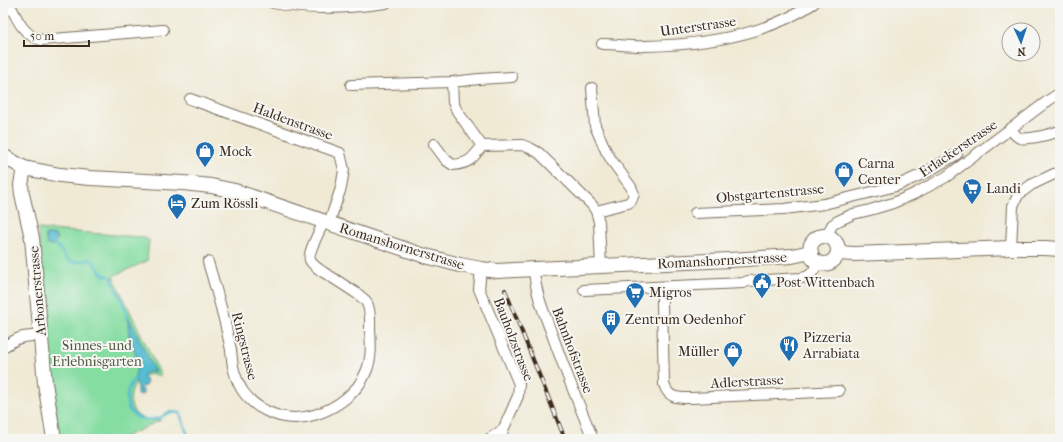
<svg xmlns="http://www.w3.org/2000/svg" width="1063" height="442" viewBox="0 0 1063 442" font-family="'IM FELL French Canon',serif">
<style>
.green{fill:#85dda2;stroke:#608460}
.water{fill:#54bcd1;stroke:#487378}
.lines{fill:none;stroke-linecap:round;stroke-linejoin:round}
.stream{stroke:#54bcd1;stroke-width:2.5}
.minor-casing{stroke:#7a6d5e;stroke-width:12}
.secondary-casing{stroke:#7a6d5e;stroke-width:16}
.minor{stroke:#fff;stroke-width:10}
.secondary{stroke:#fff;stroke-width:14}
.rail-casing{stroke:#3b2a1e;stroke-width:4}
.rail{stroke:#f6f6f2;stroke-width:2.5;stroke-dasharray:8;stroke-linecap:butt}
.labels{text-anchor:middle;stroke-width:4;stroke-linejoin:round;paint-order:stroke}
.street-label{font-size:14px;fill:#3b2a1e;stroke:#f6f6f2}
.poi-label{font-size:14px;fill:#3b2a1e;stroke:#f6f6f2;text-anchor:start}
.park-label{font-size:14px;fill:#4e573f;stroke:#f6f6f2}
</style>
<rect width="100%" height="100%" fill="#f6f6f2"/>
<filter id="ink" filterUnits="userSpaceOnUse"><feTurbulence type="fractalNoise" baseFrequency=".025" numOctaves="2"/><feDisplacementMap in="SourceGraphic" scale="8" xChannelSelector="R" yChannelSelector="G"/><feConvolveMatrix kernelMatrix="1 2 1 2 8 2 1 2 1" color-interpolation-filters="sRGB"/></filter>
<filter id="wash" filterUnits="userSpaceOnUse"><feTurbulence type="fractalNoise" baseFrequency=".012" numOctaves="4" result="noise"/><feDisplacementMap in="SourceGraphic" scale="16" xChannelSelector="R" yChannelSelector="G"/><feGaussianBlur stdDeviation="0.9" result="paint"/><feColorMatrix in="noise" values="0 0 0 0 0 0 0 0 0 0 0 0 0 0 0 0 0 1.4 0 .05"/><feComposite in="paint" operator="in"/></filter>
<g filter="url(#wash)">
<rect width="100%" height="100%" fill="#f0ead5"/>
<path class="green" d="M38,229L141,237L149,240L147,261L113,276L161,376C156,375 150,374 145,375C141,377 136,381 134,386C128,397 129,412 142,418C148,420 154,420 161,420L120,439H59L52,380Z"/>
<g class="water">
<polygon points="45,235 55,235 57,239 52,246 47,245"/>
<path d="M128,316L155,372H147L143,376L147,382L145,386L141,387L143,391V394L141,395L138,396C135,389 140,386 134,378C141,360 135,355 130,339C128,332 128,323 128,316Z"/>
</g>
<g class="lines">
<g class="stream">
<path d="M53,242C55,244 58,246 60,249C64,255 67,263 76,262C82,262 87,259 92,260L103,275L109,276L112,278C113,286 118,292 121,299C124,305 126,312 128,319"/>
<path d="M137,376C130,383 126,392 127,402C129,418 146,422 159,418C163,417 166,413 170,412C173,412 177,413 180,413L189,439"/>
</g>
</g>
</g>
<g filter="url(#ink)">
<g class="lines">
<defs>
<g id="minor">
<path d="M9,3C17,19 23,35 41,40L163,30"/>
<path d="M273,3C311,11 348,8 386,3"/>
<path d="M602,44C617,44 631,47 645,46C702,45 766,36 814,3"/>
<polyline points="452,82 453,102 457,111 482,146 522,145 530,148 539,153 592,205 596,211 599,222 601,267"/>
<polyline points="351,85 452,82 479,79 512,77"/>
<polyline points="592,88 595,126 606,151 612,161 631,187 634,194 631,201 628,203 596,211"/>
<polyline points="190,99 340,153 344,170 341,188 329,223"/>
<path d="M1010,129C1013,132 1016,137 1020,138C1029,140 1051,134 1060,131"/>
<path d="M434,144L446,160L453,165C470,163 472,159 482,146"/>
<polyline points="695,213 784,209 824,204 896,186 927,172 957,154"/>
<polyline points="827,236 832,225 838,221 853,214 870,210 893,203 914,194 946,177 1049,100 1060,93"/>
<polyline points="1011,248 1013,206 1018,195 1031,185 1054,174 1060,173"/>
<path d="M208,262C214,282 220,303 225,323C227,332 229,341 231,350C232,358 232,366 235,374C244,407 281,425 314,415C335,409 358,393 366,372C372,359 371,344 370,330C370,322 371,314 368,306C368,305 366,302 366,301C364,299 361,297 359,295C347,287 335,279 323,272C319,269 312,265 310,260C307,253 321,229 324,221"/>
<polyline points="481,269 479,289 519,384 518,396 503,430 501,439"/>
<path d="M534,269C535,293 545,315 553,337C565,371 579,405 593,439"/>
<path d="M662,287V304L664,384C668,399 679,398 692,398L839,391"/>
<path d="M584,290L743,283L748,281L801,278C811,277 814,271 818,262"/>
<polyline points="3,347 17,339 23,337 41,335"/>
<polyline points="489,439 503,430"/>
</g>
<g id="secondary">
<polyline points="3,156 24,168 60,175 90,178 183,183 211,186 235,191 422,255 460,265 481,269 498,271 515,270 730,260 792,256 811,252"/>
<polyline points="24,168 21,185 22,194 32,238 45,383 54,439"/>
<circle cx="824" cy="250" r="14"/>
<polyline points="838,253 854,254 1011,248 1045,248 1060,249"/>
</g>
</defs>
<use href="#minor" class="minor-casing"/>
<use href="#secondary" class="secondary-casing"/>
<use href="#minor" class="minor"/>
<use href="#secondary" class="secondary"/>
<defs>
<polyline id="rail" points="505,290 565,439"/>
</defs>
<use href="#rail" class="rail-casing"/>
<use href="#rail" class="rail"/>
</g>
</g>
<defs>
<symbol id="shop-pin" viewBox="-11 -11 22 30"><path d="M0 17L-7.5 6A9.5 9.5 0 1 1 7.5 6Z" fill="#1f6fb2" stroke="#f6f6f2"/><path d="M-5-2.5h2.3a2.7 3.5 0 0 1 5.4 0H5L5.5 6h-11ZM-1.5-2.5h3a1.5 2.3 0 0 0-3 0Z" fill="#fff"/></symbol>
<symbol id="supermarket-pin" viewBox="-11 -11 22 30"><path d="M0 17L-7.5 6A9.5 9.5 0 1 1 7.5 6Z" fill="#1f6fb2" stroke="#f6f6f2"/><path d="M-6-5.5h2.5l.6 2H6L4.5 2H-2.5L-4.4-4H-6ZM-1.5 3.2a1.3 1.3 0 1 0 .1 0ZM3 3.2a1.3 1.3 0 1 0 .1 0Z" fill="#fff"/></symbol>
<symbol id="hotel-pin" viewBox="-11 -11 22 30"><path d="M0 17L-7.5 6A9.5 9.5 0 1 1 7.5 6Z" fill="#1f6fb2" stroke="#f6f6f2"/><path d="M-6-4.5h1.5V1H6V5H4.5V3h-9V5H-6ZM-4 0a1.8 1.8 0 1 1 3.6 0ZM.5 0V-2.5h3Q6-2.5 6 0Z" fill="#fff"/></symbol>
<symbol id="civic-pin" viewBox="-11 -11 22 30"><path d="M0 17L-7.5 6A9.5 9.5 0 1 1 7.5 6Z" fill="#1f6fb2" stroke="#f6f6f2"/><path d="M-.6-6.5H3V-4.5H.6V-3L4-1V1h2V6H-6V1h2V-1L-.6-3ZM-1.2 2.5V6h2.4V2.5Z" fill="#fff"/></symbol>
<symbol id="building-pin" viewBox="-11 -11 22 30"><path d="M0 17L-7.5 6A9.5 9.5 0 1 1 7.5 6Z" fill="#1f6fb2" stroke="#f6f6f2"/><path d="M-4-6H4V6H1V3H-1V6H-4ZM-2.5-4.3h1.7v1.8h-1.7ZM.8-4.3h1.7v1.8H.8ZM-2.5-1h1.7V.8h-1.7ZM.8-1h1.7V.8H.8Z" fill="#fff"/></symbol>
<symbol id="restaurant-pin" viewBox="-11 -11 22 30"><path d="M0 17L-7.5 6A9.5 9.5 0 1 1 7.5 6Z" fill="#1f6fb2" stroke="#f6f6f2"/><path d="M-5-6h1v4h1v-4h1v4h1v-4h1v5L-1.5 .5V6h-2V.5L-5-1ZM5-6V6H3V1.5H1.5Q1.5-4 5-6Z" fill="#fff"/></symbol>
</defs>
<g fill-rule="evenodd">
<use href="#shop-pin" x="194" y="140" width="22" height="30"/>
<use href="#shop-pin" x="833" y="160" width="22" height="30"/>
<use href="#supermarket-pin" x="961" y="177" width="22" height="30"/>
<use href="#hotel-pin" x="166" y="192" width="22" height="30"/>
<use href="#civic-pin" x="751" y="271" width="22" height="30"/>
<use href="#supermarket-pin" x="624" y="281" width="22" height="30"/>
<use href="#building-pin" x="600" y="308" width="22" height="30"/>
<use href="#restaurant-pin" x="778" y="334" width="22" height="30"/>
<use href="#shop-pin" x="722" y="340" width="22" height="30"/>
</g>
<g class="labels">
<g class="street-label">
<text transform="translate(698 26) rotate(-8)" y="5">Unterstrasse</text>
<text transform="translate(293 121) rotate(20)" y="5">Haldenstrasse</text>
<text transform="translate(958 148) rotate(-34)" y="5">Erlackerstrasse</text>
<text transform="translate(770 193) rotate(-5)" y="5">Obstgartenstrasse</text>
<text transform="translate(402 246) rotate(17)" y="5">Romanshornerstrasse</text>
<text transform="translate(722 260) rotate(-3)" y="5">Romanshornerstrasse</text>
<text transform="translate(37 291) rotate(-95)" y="5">Arbonerstrasse</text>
<text transform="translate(514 339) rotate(69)" y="5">Bauholzstrasse</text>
<text transform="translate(245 346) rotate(76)" y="5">Ringstrasse</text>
<text transform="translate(573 350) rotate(69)" y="5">Bahnhofstrasse</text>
<text transform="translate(747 381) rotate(-3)" y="5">Adlerstrasse</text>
</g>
<g class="poi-label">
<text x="219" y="156">Mock</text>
<text x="858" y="168">Carna<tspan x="858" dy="16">Center</tspan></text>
<text x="986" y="193">Landi</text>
<text x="191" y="208">Zum Rössli</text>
<text x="776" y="287">Post Wittenbach</text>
<text x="649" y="297">Migros</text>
<text x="625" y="324">Zentrum Oedenhof</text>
<text x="803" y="342">Pizzeria<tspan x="803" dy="16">Arrabiata</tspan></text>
<text x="719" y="356" text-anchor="end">Müller</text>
</g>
<g class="park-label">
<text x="97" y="350">Sinnes- und<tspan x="97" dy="16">Erlebnisgarten</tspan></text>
</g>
</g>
<rect width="1063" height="442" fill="none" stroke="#f6f6f2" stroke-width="16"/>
<g transform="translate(1021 42) rotate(177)"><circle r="19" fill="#f6f6f2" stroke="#aba49d"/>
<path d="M0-3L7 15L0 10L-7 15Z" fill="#1f6fb2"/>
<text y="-6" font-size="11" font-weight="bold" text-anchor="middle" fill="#3b2a1e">N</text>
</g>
<path d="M24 40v6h65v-6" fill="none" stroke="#3b2a1e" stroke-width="2"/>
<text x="30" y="40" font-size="12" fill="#3b2a1e" stroke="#f6f6f2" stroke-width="3" paint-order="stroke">50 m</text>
</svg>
